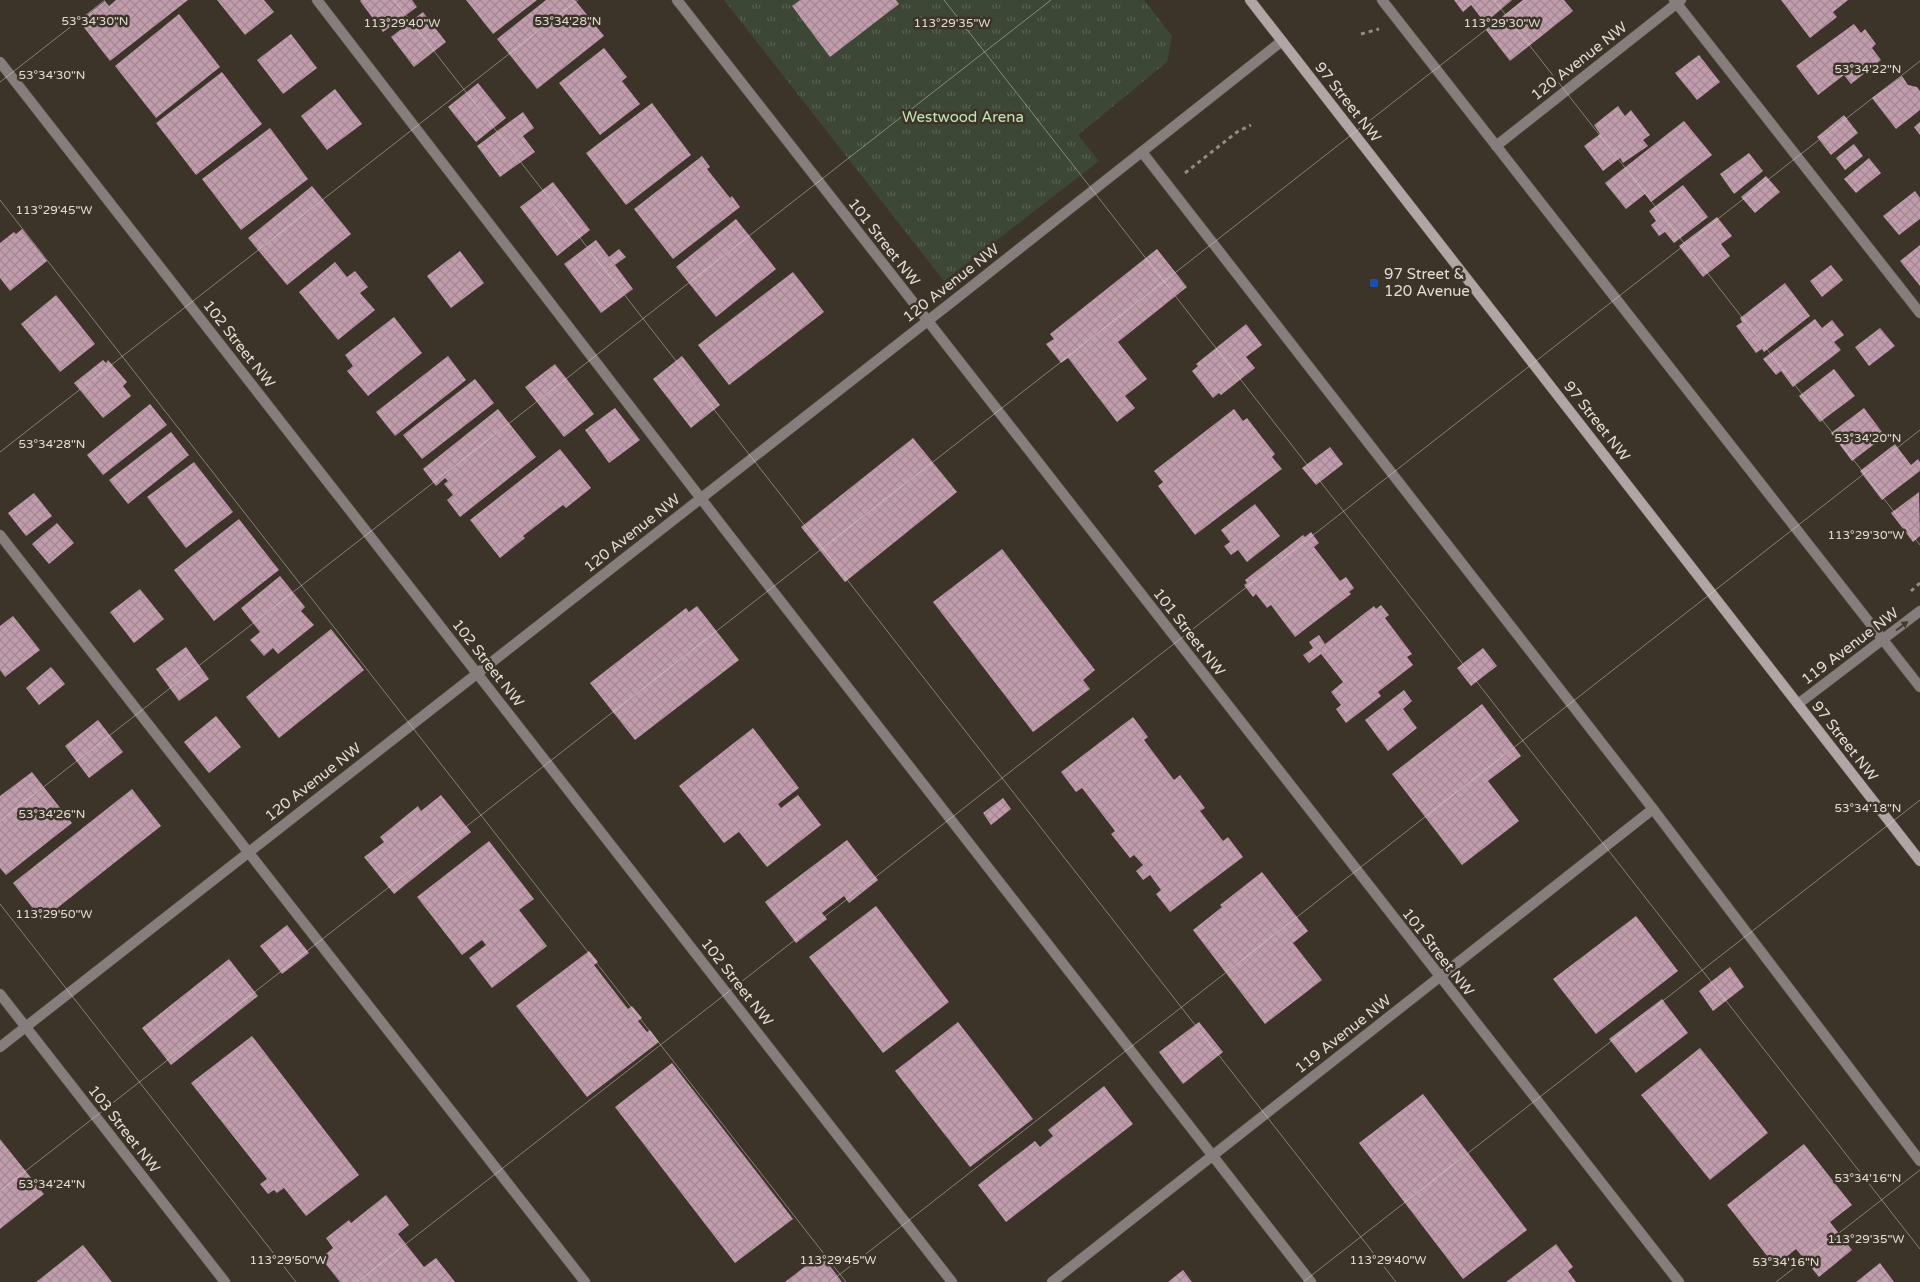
<svg xmlns="http://www.w3.org/2000/svg" width="1920" height="1282" viewBox="0 0 1920 1282" font-family="'Varela Round',sans-serif">
<style>
.park{fill:url(#park-tufts)}
.building{fill:url(#building-cross-hatch)}
.lines{fill:none;stroke-linecap:round;stroke-linejoin:round}
.service-casing{stroke:#5b5248;stroke-width:11}
.minor-casing{stroke:#5b5248;stroke-width:11}
.secondary-casing{stroke:#5b5248;stroke-width:11}
.path{stroke:#928c82;stroke-width:3;stroke-dasharray:4 4;stroke-linecap:butt}
.service{stroke:#867d7d;stroke-width:10}
.minor{stroke:#867d7d;stroke-width:10}
.secondary{stroke:#b2a5a5;stroke-width:10}
.oneway{fill:#443b31}
.ticks{fill:none;stroke:#e1dcd4;stroke-width:1;stroke-opacity:0.45}
.transit-dot{fill:#1a4fb4;stroke:#3d3429;stroke-width:2}
.labels{text-anchor:middle;stroke-width:5;stroke-linejoin:round;paint-order:stroke}
.street-label{font-size:15px;fill:#e1dcd4;stroke:#3d3429}
.park-label{font-size:15px;fill:#c2e6b1;stroke:#3d3429}
.poi-label{font-size:15px;fill:#e1dcd4;stroke:#3d3429;text-anchor:start}
.ticks-label{font-size:12px;text-anchor:middle;fill:#e1dcd4;stroke:#3d3429;stroke-width:5;stroke-linejoin:round;paint-order:stroke}
</style>
<defs>
<pattern id="park-tufts" width="24" height="20" patternUnits="userSpaceOnUse" patternTransform="scale(1.25)"><rect width="24" height="20" fill="#3c4736"/><path d="M3 7l-1-3M5 7V3M7 7l1-3M15 17l-1-3M17 17v-4M19 17l1-3" fill="none" stroke="#586152"/></pattern>
<pattern id="building-cross-hatch" width="8" height="8" patternUnits="userSpaceOnUse" patternTransform="scale(1.25)"><rect width="8" height="8" fill="#c19cad"/><path d="M0 0l8 8M0 8l8-8" fill="none" stroke="#a28692"/></pattern>
</defs>
<rect width="100%" height="100%" fill="#3d3429"/>
<polygon class="park" points="724,0 1144,0 1172,36 1167,62 1078,135 1099,161 944,281"/>
<g class="building">
<polygon points="116,0 188,0 110,61 79,21 105,1 109,6"/>
<polygon points="217,0 264,0 274,12 245,35"/>
<polygon points="361,0 412,0 417,7 383,32 360,1"/>
<polygon points="466,0 537,0 493,34"/>
<polygon points="546,0 575,0 604,36 537,89 497,39"/>
<polygon points="800,0 896,0 899,4 830,57 792,6"/>
<polygon points="1454,0 1512,0 1485,23 1471,5 1463,12"/>
<polygon points="1523,0 1564,0 1573,11 1510,61 1486,30"/>
<polygon points="1781,0 1848,0 1833,12 1837,17 1810,38"/>
<polygon points="423,12 446,42 414,67 391,37"/>
<polygon points="179,14 220,67 156,118 115,66"/>
<polygon points="1854,24 1861,33 1865,29 1876,44 1872,48 1881,60 1851,84 1844,75 1818,95 1796,66"/>
<polygon points="291,34 317,68 283,94 257,60"/>
<polygon points="604,48 627,77 622,81 640,104 600,135 559,83"/>
<polygon points="1699,55 1720,82 1697,100 1675,73"/>
<polygon points="222,72 262,124 196,175 156,123"/>
<polygon points="1902,76 1908,85 1917,87 1920,91 1920,110 1896,129 1872,98"/>
<polygon points="478,83 506,118 476,142 448,107"/>
<polygon points="335,89 362,124 327,150 301,116"/>
<polygon points="652,103 691,155 626,205 586,153"/>
<polygon points="1618,106 1625,116 1631,110 1650,135 1643,140 1648,146 1623,163 1620,158 1603,171 1584,146 1600,134 1594,125"/>
<polygon points="523,112 534,128 523,136 535,152 500,177 477,146"/>
<polygon points="1844,115 1858,133 1831,155 1817,137"/>
<polygon points="1684,121 1712,155 1651,202 1645,194 1626,209 1605,183"/>
<polygon points="1920,122 1920,135 1914,127"/>
<polygon points="270,128 308,179 241,230 202,179"/>
<polygon points="1854,144 1863,156 1845,170 1836,158"/>
<polygon points="1749,153 1763,171 1734,194 1720,174"/>
<polygon points="702,156 710,167 707,169 730,198 732,196 740,207 673,259 634,209"/>
<polygon points="1869,158 1881,173 1856,193 1844,179"/>
<polygon points="1766,176 1780,192 1755,213 1741,197"/>
<polygon points="553,182 590,230 557,256 520,207"/>
<polygon points="1683,185 1708,217 1674,243 1665,232 1659,236 1651,225 1656,221 1649,211"/>
<polygon points="312,186 351,234 287,285 248,238"/>
<polygon points="1915,191 1920,198 1920,219 1899,235 1883,216"/>
<polygon points="1717,217 1732,236 1721,244 1730,256 1703,277 1679,246"/>
<polygon points="736,219 776,269 716,317 676,267"/>
<polygon points="22,229 47,261 10,291 0,278 0,243 14,232 16,234"/>
<polygon points="596,240 609,257 619,249 626,257 615,265 633,289 601,313 564,264"/>
<polygon points="1920,245 1920,286 1900,261"/>
<polygon points="1157,249 1187,287 1118,342 1147,379 1125,396 1135,408 1117,422 1068,358 1061,363 1046,344 1054,339 1050,334"/>
<polygon points="460,251 484,283 451,308 427,276"/>
<polygon points="335,262 347,277 355,271 368,287 360,293 375,310 338,340 299,292"/>
<polygon points="1831,265 1843,280 1822,297 1810,281"/>
<polygon points="793,272 824,312 729,385 698,345"/>
<polygon points="1785,283 1810,316 1764,352 1762,349 1756,353 1736,326 1742,322 1740,318"/>
<polygon points="56,295 95,344 60,372 21,324"/>
<polygon points="394,317 422,353 368,396 347,371 353,366 345,355"/>
<polygon points="1815,319 1822,328 1832,320 1844,335 1834,342 1841,350 1793,387 1781,371 1776,375 1763,359"/>
<polygon points="1246,324 1262,345 1246,357 1255,368 1221,395 1219,393 1213,398 1192,371 1198,366 1196,364"/>
<polygon points="1880,328 1895,346 1869,366 1855,347"/>
<polygon points="448,356 466,380 395,436 376,412"/>
<polygon points="682,356 720,405 691,428 653,379"/>
<polygon points="103,360 106,363 108,360 127,382 123,386 131,396 103,418 74,383"/>
<polygon points="555,364 594,414 564,437 525,387"/>
<polygon points="1834,369 1855,396 1820,422 1799,396"/>
<polygon points="475,379 494,403 422,459 403,435"/>
<polygon points="150,404 167,425 103,475 87,455"/>
<polygon points="615,408 640,440 609,463 585,430"/>
<polygon points="1864,408 1885,436 1852,461 1831,433"/>
<polygon points="498,409 536,457 460,517 447,500 453,495 444,484 448,481 445,478 436,486 423,469"/>
<polygon points="1234,409 1243,421 1247,418 1275,454 1272,457 1282,469 1195,535 1158,486 1163,482 1154,471"/>
<polygon points="171,432 189,455 128,504 109,480"/>
<polygon points="913,438 957,492 845,582 801,527"/>
<polygon points="1895,444 1911,465 1918,459 1920,462 1920,471 1882,500 1860,471"/>
<polygon points="1330,447 1343,464 1316,485 1302,468"/>
<polygon points="560,449 591,488 566,508 563,505 523,536 525,538 500,558 470,520"/>
<polygon points="194,462 233,512 186,548 147,497"/>
<polygon points="1919,492 1920,536 1913,542 1891,513"/>
<polygon points="34,493 52,516 26,536 8,513"/>
<polygon points="1255,504 1280,536 1247,562 1238,550 1231,555 1224,546 1230,542 1221,530"/>
<polygon points="239,519 279,570 214,621 174,570"/>
<polygon points="57,523 74,543 49,564 32,544"/>
<polygon points="1311,532 1319,543 1314,547 1340,581 1346,577 1354,588 1349,592 1351,594 1295,637 1271,605 1267,608 1256,594 1253,597 1244,585 1247,583 1245,580 1303,535 1305,537"/>
<polygon points="1002,549 1095,670 1083,680 1090,689 1033,732 933,602"/>
<polygon points="280,576 305,607 301,611 314,625 278,654 273,648 264,656 250,640 260,632 241,608"/>
<polygon points="140,589 164,619 134,643 110,612"/>
<polygon points="1381,605 1389,615 1385,618 1412,654 1407,657 1413,665 1378,692 1381,696 1346,723 1336,709 1341,705 1331,692 1343,682 1321,654 1309,663 1303,655 1313,648 1309,642 1319,635 1325,644 1374,606 1376,609"/>
<polygon points="697,606 739,660 635,740 590,683 686,608 689,612"/>
<polygon points="13,616 40,650 5,677 0,670 0,626"/>
<polygon points="331,629 364,670 279,738 246,697"/>
<polygon points="186,647 209,679 179,701 156,669"/>
<polygon points="1483,648 1497,666 1471,686 1457,668"/>
<polygon points="51,667 65,684 39,705 26,688"/>
<polygon points="1404,690 1412,701 1403,709 1417,728 1388,751 1365,720"/>
<polygon points="1482,704 1521,756 1488,781 1519,821 1462,865 1392,774"/>
<polygon points="216,716 241,747 209,773 184,742"/>
<polygon points="1133,717 1148,737 1144,740 1174,780 1180,775 1205,808 1200,811 1223,841 1228,837 1243,857 1170,912 1156,894 1161,890 1150,875 1143,880 1136,871 1143,865 1134,855 1130,858 1111,834 1115,831 1082,788 1076,792 1061,772"/>
<polygon points="98,720 123,752 89,778 65,746"/>
<polygon points="753,728 799,788 778,804 781,808 798,795 821,825 767,867 739,832 724,843 679,786"/>
<polygon points="32,772 72,823 6,875 0,868 0,796"/>
<polygon points="132,789 161,826 42,920 13,883"/>
<polygon points="441,795 471,832 394,894 364,857 384,842 380,837 418,806 421,811"/>
<polygon points="1003,798 1011,809 991,825 983,813"/>
<polygon points="847,840 878,880 849,903 844,896 822,913 827,919 796,943 765,902"/>
<polygon points="489,841 534,899 519,910 547,946 492,988 469,958 486,945 482,940 462,955 417,897"/>
<polygon points="1262,872 1308,931 1293,943 1322,980 1265,1024 1193,930 1222,907 1220,905"/>
<polygon points="876,906 949,1002 883,1053 809,957"/>
<polygon points="1636,916 1678,971 1596,1034 1553,979"/>
<polygon points="287,925 309,953 282,974 260,946"/>
<polygon points="589,951 598,962 594,965 628,1009 632,1006 642,1018 638,1021 647,1032 650,1030 659,1042 587,1097 516,1006"/>
<polygon points="229,959 258,996 171,1065 142,1028"/>
<polygon points="1730,967 1744,987 1713,1011 1699,991"/>
<polygon points="1662,999 1688,1033 1636,1073 1609,1039"/>
<polygon points="958,1022 1033,1119 970,1167 895,1071"/>
<polygon points="1199,1022 1223,1052 1183,1084 1159,1052"/>
<polygon points="252,1036 359,1175 306,1216 284,1188 277,1193 274,1190 268,1194 260,1184 267,1179 191,1083"/>
<polygon points="1700,1048 1768,1133 1710,1180 1641,1095"/>
<polygon points="672,1063 793,1219 735,1263 615,1107"/>
<polygon points="1104,1086 1133,1124 1006,1222 978,1185 1035,1141 1040,1147 1053,1136 1048,1130"/>
<polygon points="1423,1094 1527,1230 1463,1279 1359,1143"/>
<polygon points="0,1139 44,1194 0,1229"/>
<polygon points="1804,1144 1852,1205 1830,1222 1852,1250 1819,1277 1796,1249 1775,1266 1727,1205"/>
<polygon points="386,1195 409,1225 398,1234 424,1267 436,1258 455,1282 340,1282 321,1258 333,1248 326,1238 349,1220 351,1223"/>
<polygon points="1556,1244 1573,1267 1568,1271 1576,1282 1506,1282"/>
<polygon points="83,1245 112,1282 36,1282"/>
<polygon points="821,1254 842,1282 785,1282"/>
<polygon points="1880,1263 1894,1282 1856,1282"/>
<polygon points="1183,1270 1192,1282 1168,1282"/>
</g>
<g class="lines">
<defs>
<g id="service">
<polyline points="317,0 726,531 1311,1282"/>
<polyline points="1674,0 1920,313"/>
<polyline points="1142,152 1653,809 1920,1161"/>
<polyline points="0,535 585,1282"/>
</g>
<g id="minor">
<polyline points="677,0 1679,1282"/>
<polyline points="1382,0 1920,687"/>
<polyline points="0,62 952,1282"/>
<polyline points="1496,146 1681,0"/>
<polyline points="1798,704 1920,611"/>
<polyline points="0,994 225,1282"/>
<polyline points="0,1047 962,294 1282,41"/>
<polyline points="1052,1282 1653,809"/>
</g>
<polyline id="secondary" points="1250,0 1920,861"/>
</defs>
<use href="#service" class="service-casing"/>
<use href="#minor" class="minor-casing"/>
<use href="#secondary" class="secondary-casing"/>
<g class="path">
<polyline points="1361,34 1379,29"/>
<polyline points="1185,173 1237,132 1251,125"/>
<polyline points="1911,591 1920,583"/>
</g>
<use href="#service" class="service"/>
<use href="#minor" class="minor"/>
<use href="#secondary" class="secondary"/>
</g>
<defs><path id="oneway-solid" d="M-6-.8H1V-3.2L6.5 0L1 3.2V.8H-6Z" transform="scale(1.25)"/></defs>
<use class="oneway" href="#oneway-solid" transform="translate(1902 626) rotate(-37)"/>
<path class="ticks" d="M394,0L1396,1282M944,0L1920,1249M1494,0L1920,545M0,82L105,0M0,200L846,1282M0,452L578,0M0,821L1051,0M0,904L296,1282M0,1191L1524,0M357,1282L1920,61M830,1282L1920,430M1303,1282L1920,800M1776,1282L1920,1170"/>
<rect class="transit-dot" x="1369" y="278" width="10" height="10" rx="2.5"/>
<g class="labels">
<g class="street-label">
<text transform="translate(1579 61) rotate(-38)" y="5">120 Avenue NW</text>
<text transform="translate(1348 102) rotate(52)" y="5">97 Street NW</text>
<text transform="translate(884 242) rotate(52)" y="5">101 Street NW</text>
<text transform="translate(951 283) rotate(-38)" y="5">120 Avenue NW</text>
<text transform="translate(239 344) rotate(52)" y="5">102 Street NW</text>
<text transform="translate(1597 421) rotate(52)" y="5">97 Street NW</text>
<text transform="translate(632 533) rotate(-38)" y="5">120 Avenue NW</text>
<text transform="translate(1189 632) rotate(52)" y="5">101 Street NW</text>
<text transform="translate(1850 646) rotate(-37)" y="5">119 Avenue NW</text>
<text transform="translate(488 663) rotate(52)" y="5">102 Street NW</text>
<text transform="translate(1845 741) rotate(52)" y="5">97 Street NW</text>
<text transform="translate(313 782) rotate(-38)" y="5">120 Avenue NW</text>
<text transform="translate(1438 952) rotate(52)" y="5">101 Street NW</text>
<text transform="translate(737 982) rotate(52)" y="5">102 Street NW</text>
<text transform="translate(1343 1034) rotate(-38)" y="5">119 Avenue NW</text>
<text transform="translate(124 1129) rotate(52)" y="5">103 Street NW</text>
</g>
<g class="park-label">
<text x="963" y="122">Westwood Arena</text>
</g>
<g class="poi-label">
<text x="1384" y="279">97 Street &amp;<tspan x="1384" dy="17">120 Avenue</tspan></text>
</g>
</g>
<g class="ticks-label">
<text x="95" y="25">53°34'30"N</text>
<text x="568" y="25">53°34'28"N</text>
<text x="402" y="27">113°29'40"W</text>
<text x="952" y="27">113°29'35"W</text>
<text x="1502" y="27">113°29'30"W</text>
<text x="1868" y="73">53°34'22"N</text>
<text x="52" y="79">53°34'30"N</text>
<text x="54" y="214">113°29'45"W</text>
<text x="1868" y="442">53°34'20"N</text>
<text x="52" y="448">53°34'28"N</text>
<text x="1866" y="539">113°29'30"W</text>
<text x="1868" y="812">53°34'18"N</text>
<text x="52" y="818">53°34'26"N</text>
<text x="54" y="918">113°29'50"W</text>
<text x="1868" y="1182">53°34'16"N</text>
<text x="52" y="1188">53°34'24"N</text>
<text x="1866" y="1243">113°29'35"W</text>
<text x="288" y="1264">113°29'50"W</text>
<text x="838" y="1264">113°29'45"W</text>
<text x="1388" y="1264">113°29'40"W</text>
<text x="1786" y="1266">53°34'16"N</text>
</g>
</svg>
